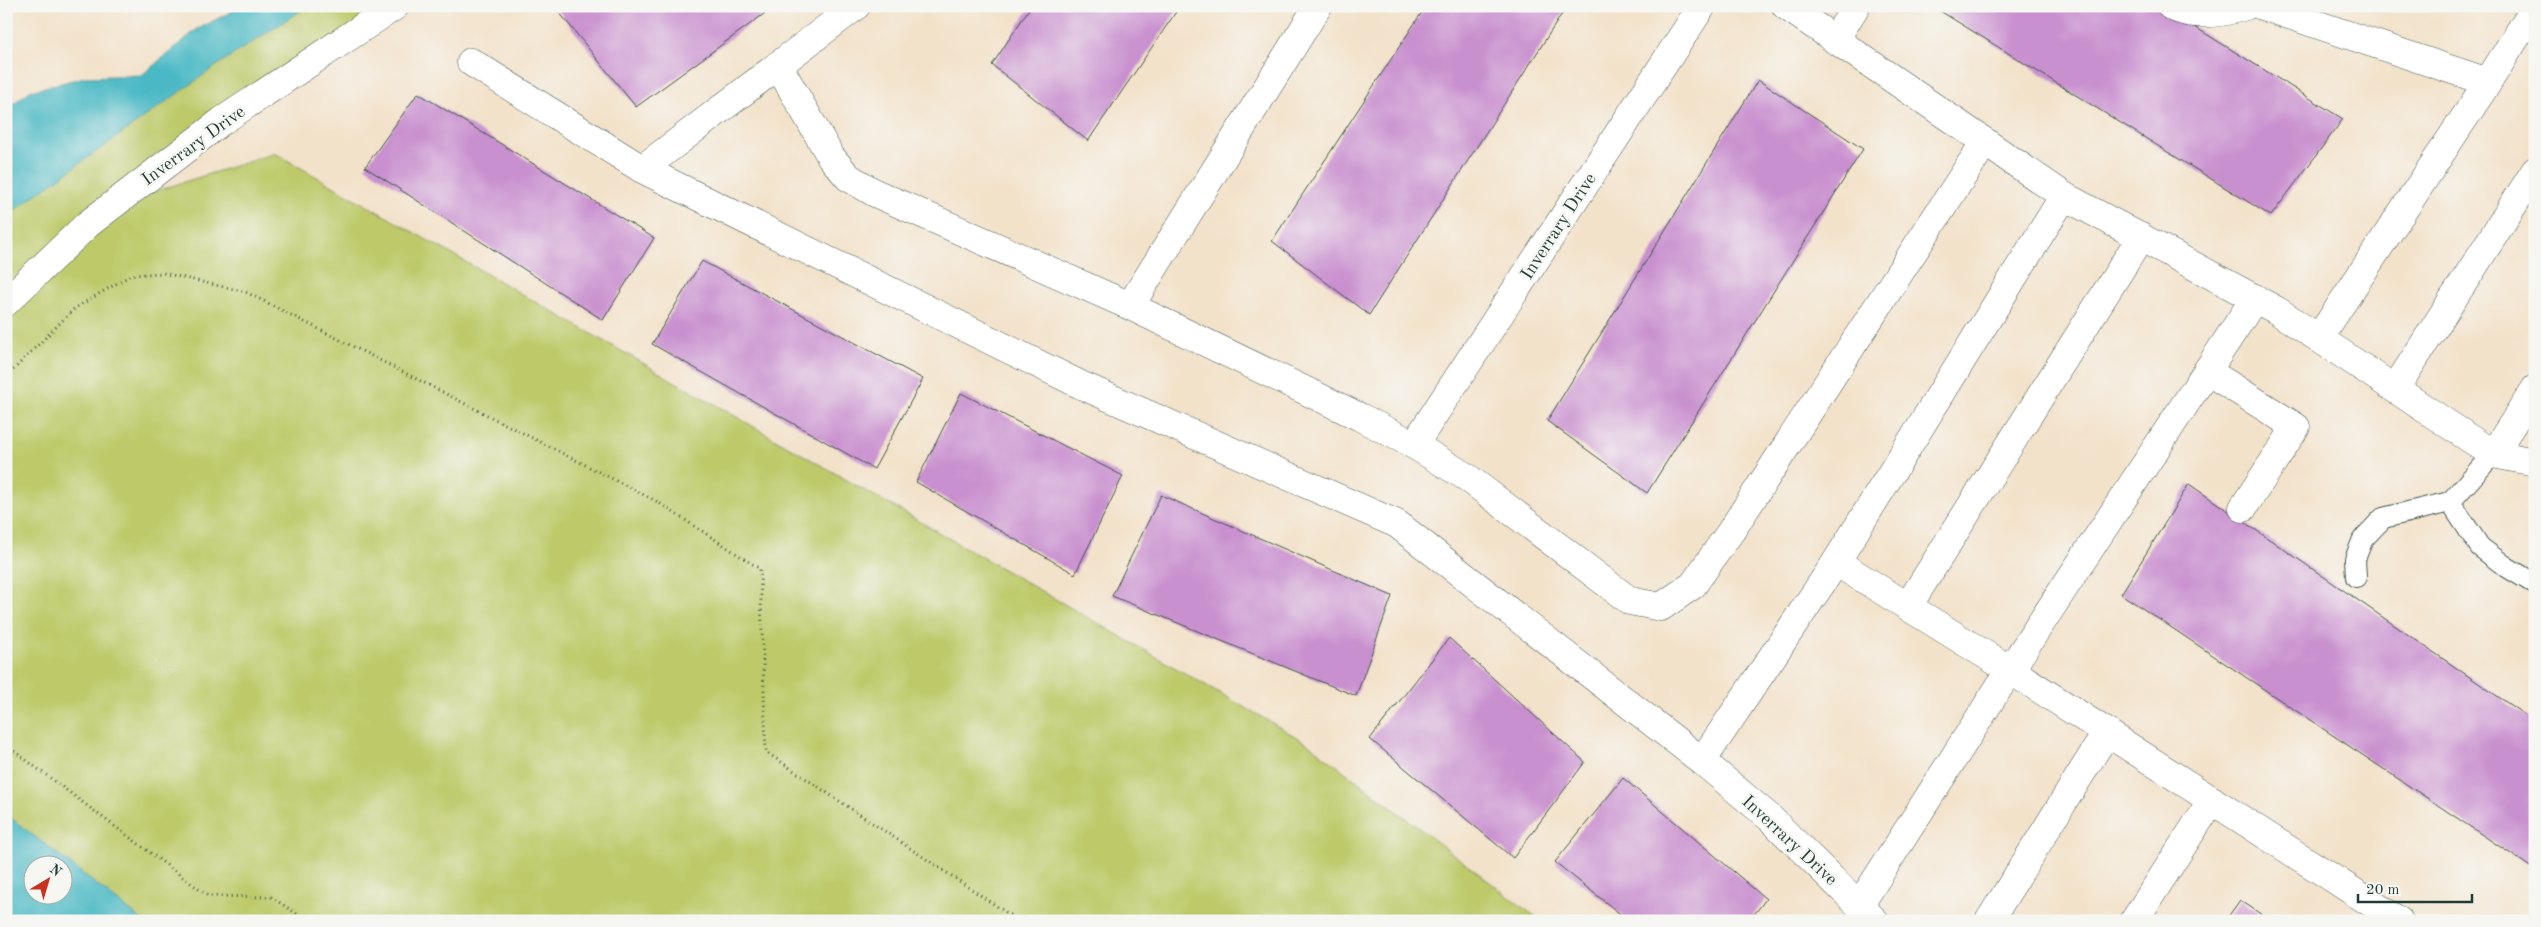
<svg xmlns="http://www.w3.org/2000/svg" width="2541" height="927" viewBox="0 0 2541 927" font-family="'Old Standard TT',serif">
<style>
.green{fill:#beca6b;stroke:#6e8450}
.water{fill:#4bb9c5;stroke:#357b7c;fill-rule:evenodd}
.building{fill:#c990cf}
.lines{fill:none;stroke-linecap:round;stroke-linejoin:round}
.lane-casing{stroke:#3f564a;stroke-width:22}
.street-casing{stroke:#3f564a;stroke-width:29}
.secondary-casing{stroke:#3f564a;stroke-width:29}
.path{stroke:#3f564a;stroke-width:3;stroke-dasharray:1 4;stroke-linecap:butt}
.lane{stroke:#fff;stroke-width:20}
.street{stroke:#fff;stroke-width:28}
.secondary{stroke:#fff;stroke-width:28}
.labels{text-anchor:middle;stroke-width:5;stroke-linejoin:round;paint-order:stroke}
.street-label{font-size:18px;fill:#1f3d34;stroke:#f6f6f2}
</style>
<rect width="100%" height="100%" fill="#f6f6f2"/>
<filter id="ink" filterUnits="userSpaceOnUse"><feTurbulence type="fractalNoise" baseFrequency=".02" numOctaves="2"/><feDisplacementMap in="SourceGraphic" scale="10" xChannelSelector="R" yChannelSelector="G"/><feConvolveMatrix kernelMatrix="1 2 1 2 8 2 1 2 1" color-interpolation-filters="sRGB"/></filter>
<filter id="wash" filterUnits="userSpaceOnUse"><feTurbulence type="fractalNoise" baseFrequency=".0096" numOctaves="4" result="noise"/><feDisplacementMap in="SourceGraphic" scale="20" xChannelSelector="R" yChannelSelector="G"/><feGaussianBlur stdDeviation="1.12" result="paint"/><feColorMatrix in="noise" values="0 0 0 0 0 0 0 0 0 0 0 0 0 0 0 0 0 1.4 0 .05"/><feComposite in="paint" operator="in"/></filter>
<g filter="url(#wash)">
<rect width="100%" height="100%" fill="#f3e2ca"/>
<polygon class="green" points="273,6 395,6 115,204 275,153 1307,743 1541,921 143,921 6,814 6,126 36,159"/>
<g class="water">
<polygon points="242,6 308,6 222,62 6,216 6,109 30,91 85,77 142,75 196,30"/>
<path d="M6,814L143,921H6ZM32,864H62V894H32Z"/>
</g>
<g id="blocks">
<g class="building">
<polygon points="554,6 775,6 636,107"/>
<polygon points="1031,6 1180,6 1088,141 992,65"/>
<polygon points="1426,6 1567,6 1369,315 1272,241"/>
<polygon points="1932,6 2161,6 2343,119 2271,216"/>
<polygon points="1758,80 1863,149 1647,493 1547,421"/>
<polygon points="418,93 654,238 603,320 365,167"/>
<polygon points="702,261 923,379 874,469 652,344"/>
<polygon points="961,393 1123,476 1075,574 916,482"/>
<polygon points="2189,484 2535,722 2535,870 2121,594"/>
<polygon points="1161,495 1392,596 1356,696 1112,596"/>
<polygon points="1449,638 1585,762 1513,858 1370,739"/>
<polygon points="1623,778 1766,899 1749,921 1629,921 1555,862"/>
<polygon points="2240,900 2271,921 2225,921"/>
</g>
</g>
</g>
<g filter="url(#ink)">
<use href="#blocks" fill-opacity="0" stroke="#3f564a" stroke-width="1"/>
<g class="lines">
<defs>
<g id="lane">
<polyline points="2450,502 2480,547 2505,566 2535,584"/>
<polyline points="2356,577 2355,559 2363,539 2383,518 2450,502 2493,454"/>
</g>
<g id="street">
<polyline points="856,6 642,169 1081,385 1397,524 1702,761 1836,562 2064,196"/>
<polyline points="1786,6 2064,196 2276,310 2493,454 2535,462"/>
<path d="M2171,6C2193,19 2223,13 2246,6"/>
<polyline points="2262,6 2488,82 2319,338"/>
<polyline points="1835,40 1856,6"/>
<polyline points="471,62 642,169"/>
<polyline points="778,65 831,157 848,177 875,193 1130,306 1360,417 1414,445 1468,478 1630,601 1661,607 1693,585 1731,531 1985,142"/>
<polyline points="2488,82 2533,10"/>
<polyline points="1130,306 1318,6"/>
<polyline points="2207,371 2296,427 2243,508"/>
<polyline points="2395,389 2535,171"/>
<polyline points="1414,445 1702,6"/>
<polyline points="2493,454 2535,389"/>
<polyline points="1836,562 2010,670 2399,921"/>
<polyline points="1908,606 2141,237"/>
<polyline points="1702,761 1770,818 1875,921"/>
<polyline points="1859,906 2010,670 2255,298"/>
<polyline points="1989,921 2107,732"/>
<polyline points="2134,921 2212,800"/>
</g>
<polyline id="secondary" points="6,302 88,224 222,121 395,6"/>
</defs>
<use href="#lane" class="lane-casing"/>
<use href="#street" class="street-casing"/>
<use href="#secondary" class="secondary-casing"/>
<g class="path">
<polyline points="6,377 75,308 131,275 163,273 246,292 656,501 760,569 766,752 1019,921"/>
<polyline points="6,745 208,896 271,897 308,921"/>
</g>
<use href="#lane" class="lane"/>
<use href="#street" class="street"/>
<use href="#secondary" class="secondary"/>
</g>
</g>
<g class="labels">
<g class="street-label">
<text transform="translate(193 145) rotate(-36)" y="6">Inverrary Drive</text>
<text transform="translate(1558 226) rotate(-57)" y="6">Inverrary Drive</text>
<text transform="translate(1790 840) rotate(43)" y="6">Inverrary Drive</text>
</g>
</g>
<rect width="2541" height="927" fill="none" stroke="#f6f6f2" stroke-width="25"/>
<g transform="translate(48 880) rotate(38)"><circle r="24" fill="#f6f6f2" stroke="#a0aca6"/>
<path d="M0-4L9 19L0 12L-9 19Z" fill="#c8321e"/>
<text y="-8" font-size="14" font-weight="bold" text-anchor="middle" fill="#1f3d34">N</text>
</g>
<path d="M2358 894v8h114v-8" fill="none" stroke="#1f3d34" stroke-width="2.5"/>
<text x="2366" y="894" font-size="15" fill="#1f3d34" stroke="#f6f6f2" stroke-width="4" paint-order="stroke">20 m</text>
</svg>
